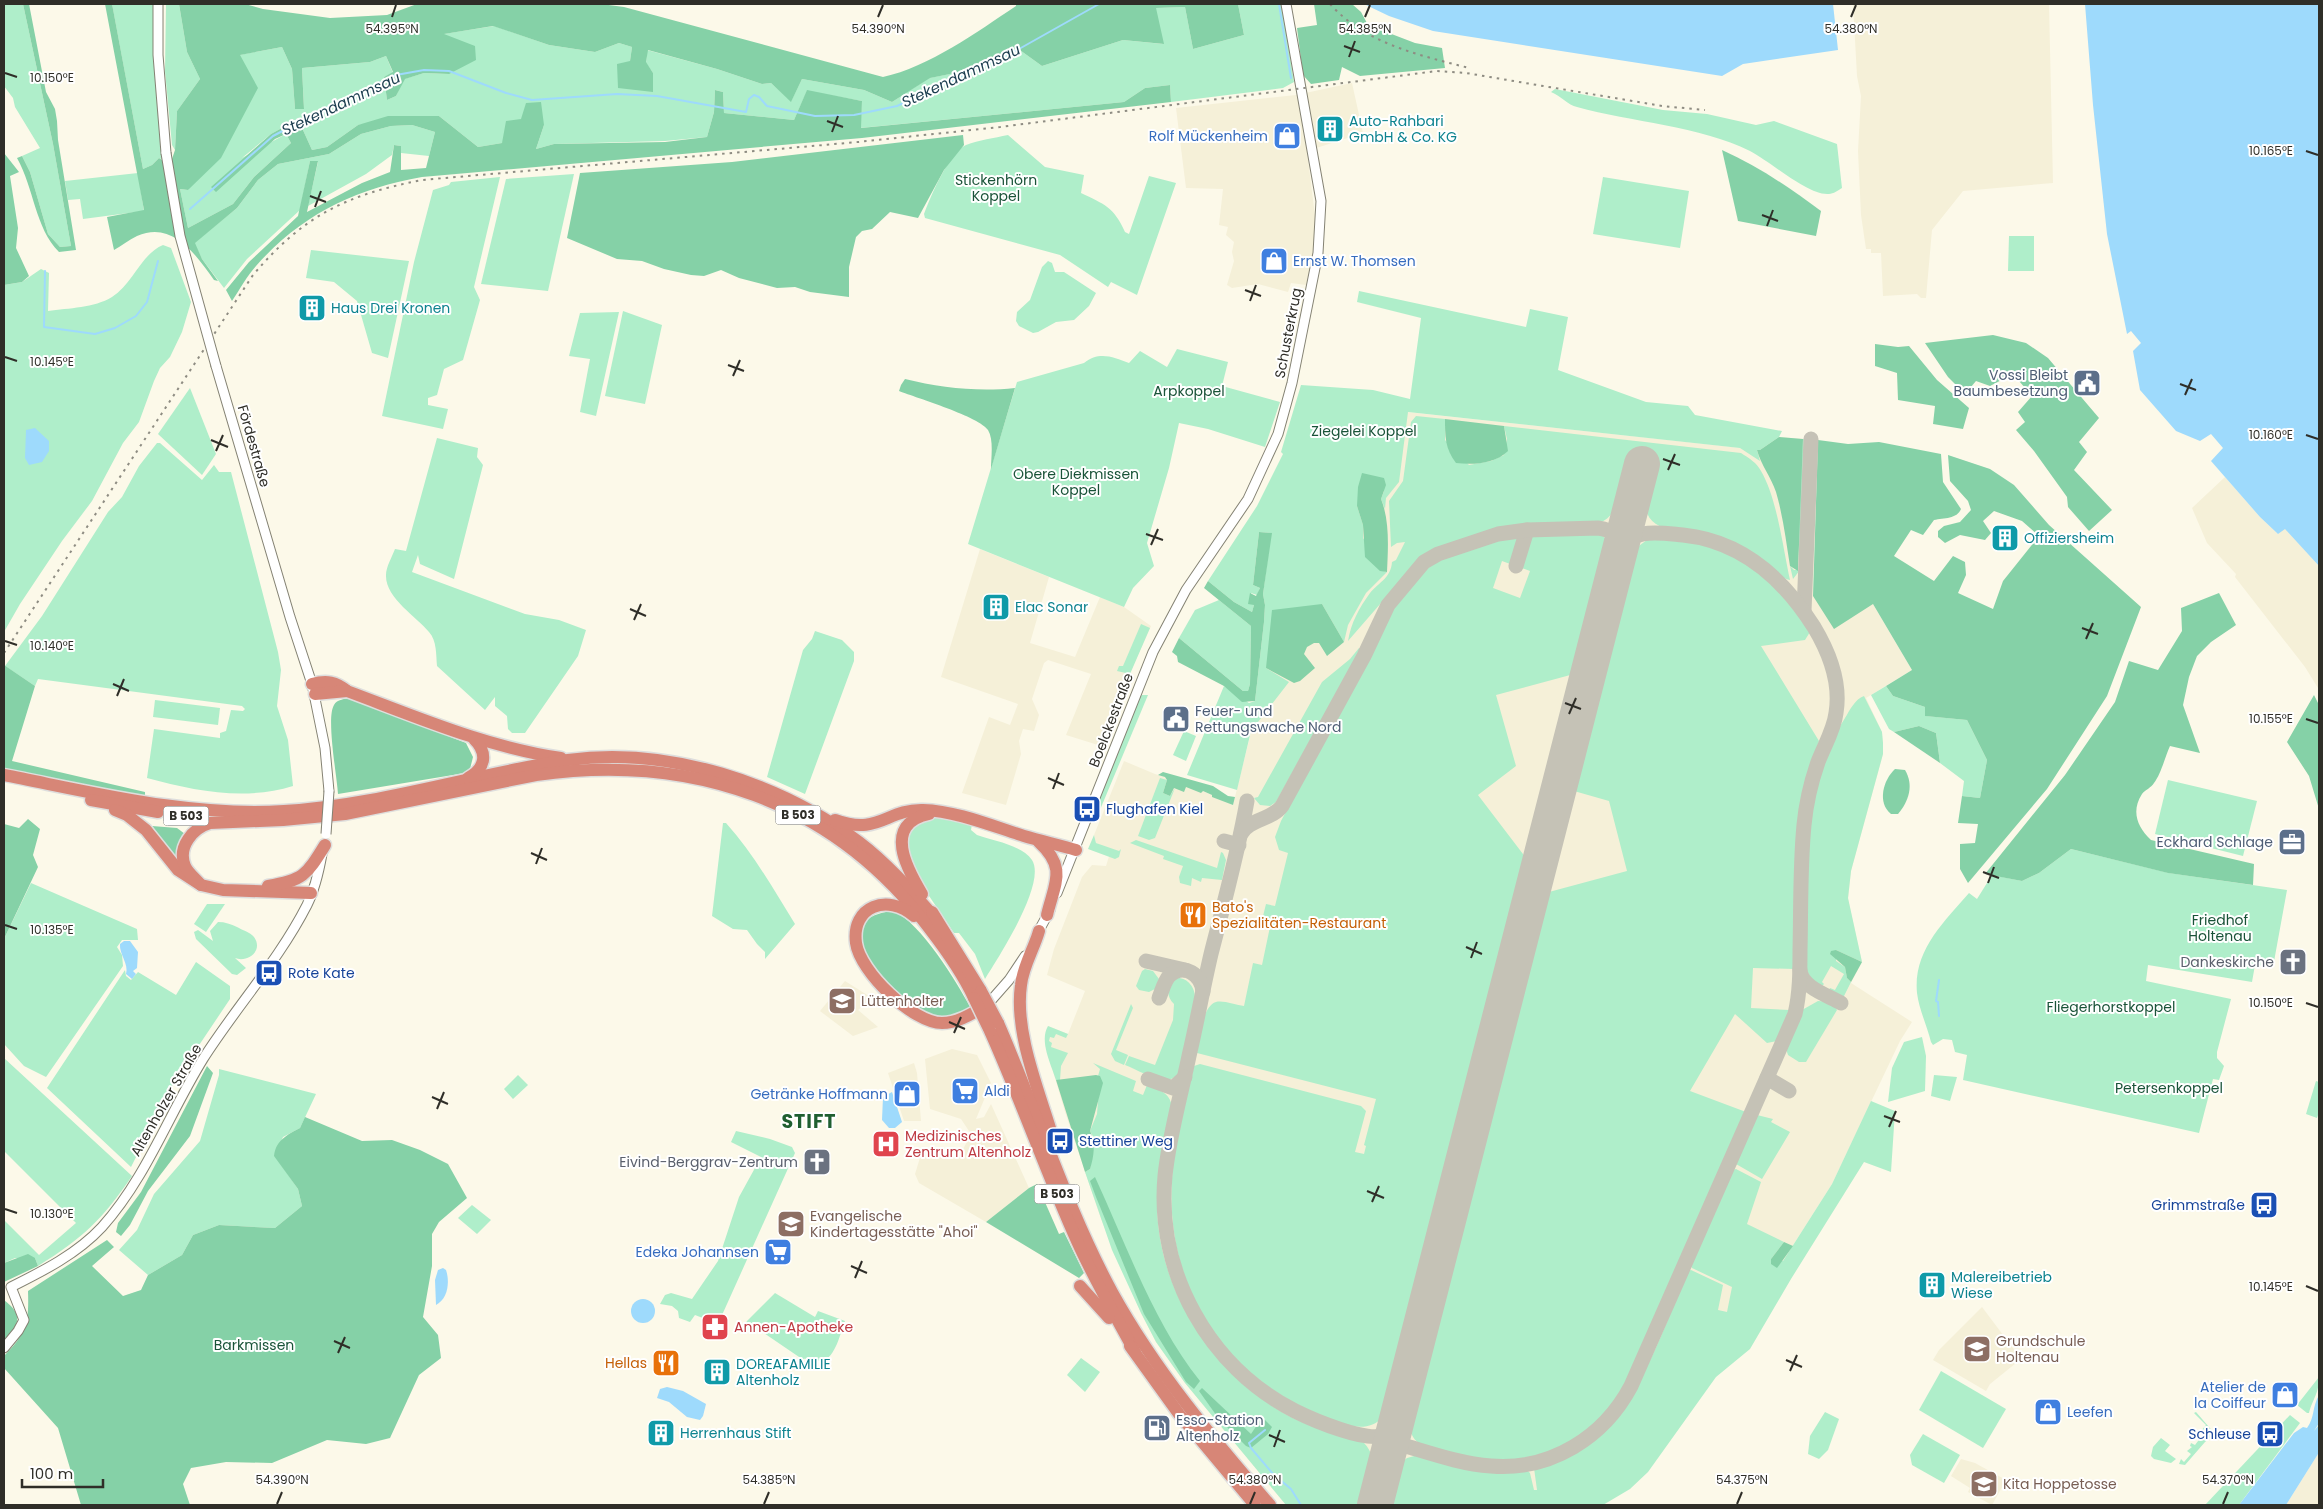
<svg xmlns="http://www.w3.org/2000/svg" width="2323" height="1509" viewBox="0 0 2323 1509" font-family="Poppins,sans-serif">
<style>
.built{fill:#f5f0d8}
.green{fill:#afeeca}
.forest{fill:#85d1a7}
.water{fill:#9edafc}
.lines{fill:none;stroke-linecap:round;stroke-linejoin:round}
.stream{stroke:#9edafc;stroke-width:2}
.taxiway{stroke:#c5c2b6;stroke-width:15}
.runway{stroke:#c5c2b6;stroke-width:36}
.secondary-casing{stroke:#848273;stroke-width:11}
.highway-casing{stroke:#dededd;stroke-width:15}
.secondary{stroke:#fff;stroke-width:9}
.highway{stroke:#d78677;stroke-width:12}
.rail{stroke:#8e8c82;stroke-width:2;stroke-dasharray:2.5 5;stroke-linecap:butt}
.secondary-bridge-casing{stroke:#848273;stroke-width:11;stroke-linecap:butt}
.highway-bridge-casing{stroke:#dededd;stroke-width:15;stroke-linecap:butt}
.secondary-bridge{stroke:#fff;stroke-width:9}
.highway-bridge{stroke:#d78677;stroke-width:12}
.ticks{fill:none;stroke:#2f2e28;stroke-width:2}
.labels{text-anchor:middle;stroke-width:4;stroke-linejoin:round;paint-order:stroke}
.shield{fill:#fff;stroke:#6d6d68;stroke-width:1}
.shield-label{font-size:12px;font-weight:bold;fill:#2f2e28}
.culture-label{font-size:14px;fill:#0d838f;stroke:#fff;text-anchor:start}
.shop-label{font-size:14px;fill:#366cbe;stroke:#fff;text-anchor:end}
.park-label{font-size:14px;fill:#195338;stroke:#fff}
.street-label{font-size:14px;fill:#2f2e28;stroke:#fff}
.service-label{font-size:14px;fill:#4e5e75;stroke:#fff;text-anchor:end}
.transit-label{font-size:14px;fill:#164399;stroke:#fff;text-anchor:start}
.food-label{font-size:14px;fill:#c56008;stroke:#fff;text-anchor:start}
.worship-label{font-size:14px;fill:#5b616d;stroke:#fff;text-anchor:end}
.education-label{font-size:14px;fill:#785e54;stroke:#fff;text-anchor:start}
.health-label{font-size:14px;fill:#be3a42;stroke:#fff;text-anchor:start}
.water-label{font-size:15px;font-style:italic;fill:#1a3c4e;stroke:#fff}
.district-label{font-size:19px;font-weight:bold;letter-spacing:1px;fill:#1f5f31;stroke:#fff}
.ticks-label{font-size:12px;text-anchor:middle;fill:#2f2e28;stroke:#fff;stroke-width:4;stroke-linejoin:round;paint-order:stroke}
</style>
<rect width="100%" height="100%" fill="#fcf9e9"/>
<g class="built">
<polygon points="1853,4 2049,4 2053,183 1963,191 1932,230 1926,298 1921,298 1917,294 1883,296 1881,253 1871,253 1871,249 1866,249 1861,215 1858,151 1861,96 1857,76"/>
<polygon points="1352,83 1363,133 1307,151 1316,224 1315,247 1306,285 1291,283 1288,292 1258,284 1232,288 1227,285 1234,261 1232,252 1234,242 1226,235 1228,227 1219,225 1223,189 1186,188 1176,108 1296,95"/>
<polygon points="1407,412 1760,450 1779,437 1818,440 1813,596 1873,604 1912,670 1866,698 1882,732 1883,754 1851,871 1848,899 1862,962 1851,983 1912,1022 1900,1041 1832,1184 1783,1261 1591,1481 1459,1505 1286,1505 1185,1383 1156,1342 1141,1313 1101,1219 1065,1112 1045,1044 1048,1026 1068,1034 1085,991 1047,975 1054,949 1082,877 1092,865 1106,866 1111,850 1096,843 1094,835 1124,761 1155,774 1184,782 1233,805 1259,700 1277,568"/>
<polygon points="2225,477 2260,517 2278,534 2285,528 2319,566 2318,688 2305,667 2235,577 2236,574 2207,543 2192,508"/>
<polygon points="980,549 1049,577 1030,643 1075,657 1100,597 1124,607 1151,626 1098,745 1066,735 1091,674 1048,660 1044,663 1032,699 1039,715 1034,731 1023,729 1019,741 1021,754 1006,805 962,793 989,717 1010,725 1018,704 941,677"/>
<polygon points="845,981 872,998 858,1010 878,1027 853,1036 820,1011"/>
<polygon points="952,1049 977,1055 991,1083 976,1119 984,1117 991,1104 1029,1188 986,1222 919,1183 915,1174 923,1148 942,1158 960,1155 971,1134 961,1119 930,1109 925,1059"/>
<polygon points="914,1063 917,1073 921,1121 904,1121 888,1073"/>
<polygon points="1982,1307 2021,1359 1990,1384 1986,1391 1933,1360 1939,1350"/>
<polygon points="2319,1449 2319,1505 2286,1505 2318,1454"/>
<polygon points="1961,1459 1975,1463 2006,1480 1992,1505 1968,1492 1970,1488 1951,1476"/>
</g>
<g class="green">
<polygon points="4,4 23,4 53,144 71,246 60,247 48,234 30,172 22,156 40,148 15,107 13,98 4,86"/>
<polygon points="112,4 154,4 155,69 163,160 159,158 152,165 143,169"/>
<polygon points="166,4 179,4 187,52 200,79 177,111 175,150 172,145 165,71"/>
<polygon points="1238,4 1282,4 1294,82 1283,88 1171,102 1170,85 1145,88 1124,102 860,128 862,101 807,91 794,120 724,113 723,92 715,90 714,112 707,137 665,141 554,144 536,149 544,125 521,119 502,143 478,147 439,116 358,125 327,147 312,150 298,119 271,134 242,158 286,134 291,143 254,177 233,204 188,228 180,189 188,190 239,55 282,47 292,69 295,109 304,108 302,68 370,62 386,56 393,73 384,77 387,100 396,96 404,79 424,73 449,74 443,34 494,26 549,45 595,52 619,43 632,47 630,61 653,73 646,63 647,50 717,69 762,84 771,83 791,101 802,79 864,90 892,102 929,78 965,71 1017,48 1042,66 1123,40 1163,44 1155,8 1185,7 1193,49 1244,35"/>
<path d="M1555,89L1663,110L1707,114L1756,125L1774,121L1837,144L1842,188C1839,190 1833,194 1829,194C1808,196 1770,161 1750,151C1700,126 1631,122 1577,107C1568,105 1561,96 1551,92Z"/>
<polygon points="412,125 435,132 429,156 401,153 401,146 394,145 392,155 366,174 308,206 318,162 310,161 300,210 247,259 224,288 202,259 194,243 237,208 258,180 278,164 329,154 361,134 391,126"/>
<path d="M1008,135L1045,167L1084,175L1081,193C1104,204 1114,207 1125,232L1129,234L1149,176L1176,183L1137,295L1111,282L1108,287L1060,255L925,218L924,214C930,198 949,152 966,145C979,140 994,138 1008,135Z"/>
<polygon points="138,173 144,211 83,219 80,199 68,200 65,181"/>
<polygon points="574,174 548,291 481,284 506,179"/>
<polygon points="500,177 474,287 480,300 463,360 444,369 437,395 428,398 428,405 448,409 443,429 382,416 414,262 433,190 449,185 451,182"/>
<polygon points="1603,177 1689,191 1680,248 1593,234"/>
<polygon points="2009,236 2034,236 2034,271 2008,271"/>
<path d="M163,245L171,248L191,302L182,332L170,357L160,368L154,381L139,422L123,443L92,501L62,541L20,604L4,632V285L22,282L41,269L49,273L48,311C69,308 94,308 112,297C133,284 141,254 163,245Z"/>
<polygon points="311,250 409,261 388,358 372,353 357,301 334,282 306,278"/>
<polygon points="1048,261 1052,263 1055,272 1064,272 1096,293 1089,306 1074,320 1056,322 1038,332 1033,333 1019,326 1016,321 1017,312 1030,300 1042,267"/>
<polygon points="1359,291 1526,327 1530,309 1568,317 1558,370 1646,402 1688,406 1695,415 1782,431 1779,437 1760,450 1757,450 1760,461 1740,448 1408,412 1399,482 1386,498 1385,509 1381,499 1384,491 1357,506 1363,525 1363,538 1385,572 1387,572 1366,593 1348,625 1344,642 1322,604 1266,668 1289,682 1251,731 1237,790 1187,775 1224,686 1249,703 1255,701 1264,622 1265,605 1263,594 1271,533 1259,532 1253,585 1260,588 1257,595 1251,593 1254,605 1252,612 1234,602 1208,581 1257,506 1283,454 1281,452 1301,385 1373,390 1410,399 1421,318 1357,302"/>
<polygon points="623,311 662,325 645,404 605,396"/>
<polygon points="619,312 596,416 580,412 590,359 569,356 580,313"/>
<path d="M1177,349L1228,362L1222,386L1280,402L1265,447L1208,429L1179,423L1169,468L1147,543L1154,566L1133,588L1124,607L968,544L1017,382L1084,363C1099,351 1113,357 1129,363L1140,351L1167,367Z"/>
<polygon points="190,388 216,454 202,475 158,434"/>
<path d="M1416,416L1445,419V440L1469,465L1491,461L1504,455L1507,439L1504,426L1741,453C1749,458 1757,463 1761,471C1777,498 1783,548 1790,580C1778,578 1766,563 1755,556C1742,547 1728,541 1713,536C1692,530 1651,536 1646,509L1657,465L1629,458C1623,479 1622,518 1596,524L1527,525L1496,529L1435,549L1414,565L1348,641C1351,623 1359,608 1370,593C1379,582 1391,578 1392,562L1396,560L1405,542L1397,543L1391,547L1389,501L1403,481L1411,422Z"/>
<path d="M437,438L478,448L477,457L483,465L454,579L420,564L418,555L412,572L525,614L559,620L586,630L578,656L525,733H512L508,729L507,716L495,706V697L485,710L437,666C436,655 437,641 429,632C417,617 385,598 386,575C386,567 392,557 395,549L406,551Z"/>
<polygon points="1803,439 1805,439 1800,570 1793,579 1790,566 1794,570 1799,570 1799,506"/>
<path d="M157,443H160L202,480L214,465L219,472H231L278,652L281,670L277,706L288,740L293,786C245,801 195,791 147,778L154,729L220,738V733L226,731L231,710L243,711L245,709L242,706L38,679L35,686L5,666L42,616L108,512L122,497L139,466Z"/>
<path d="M1598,533L1608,540L1574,674L1496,695L1516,766L1478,795L1526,858L1383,1417C1366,1436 1340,1423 1320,1415C1221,1375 1165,1284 1172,1178C1174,1141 1186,1103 1194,1066L1200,1064L1361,1106L1366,1111L1355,1152L1364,1154L1366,1146L1364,1145L1376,1099L1197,1053C1199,1041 1202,1006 1216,1002C1223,1000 1236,1005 1244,1006L1253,963L1262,965L1271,922L1262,920L1266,904L1275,906L1288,853L1279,850L1275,837L1281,821C1306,773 1333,726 1359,678C1381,637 1394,593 1432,563C1447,551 1498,538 1518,536L1521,540L1513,565L1502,561L1493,588L1520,598L1530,571L1519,567L1526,546L1532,535Z"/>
<path d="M1657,539C1713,541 1757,557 1791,603C1798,612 1806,621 1810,632L1805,640L1761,646L1819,741L1807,780L1798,829L1794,969L1753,968L1751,1008L1790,1010L1777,1041L1767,1043L1735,1014L1690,1091L1746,1112L1624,1389C1580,1459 1523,1472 1446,1452C1430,1448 1414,1447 1410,1429L1549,892L1627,871L1609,801L1574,791L1636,548L1647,540Z"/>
<polygon points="1219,600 1251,626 1250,684 1248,691 1243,691 1179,638 1195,610"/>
<polygon points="1141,624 1150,628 1130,674 1117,671 1119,666 1123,666"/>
<polygon points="815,631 842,640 854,652 854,661 805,794 767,777 803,650 812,639"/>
<polygon points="1359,648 1361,649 1276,802 1270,806 1260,805 1254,798 1258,797 1322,682 1350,659"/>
<polygon points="1886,686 1893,696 1925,707 1926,716 1967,720 1987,760 1980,798 1962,796 1964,781 1940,763 1936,733 1919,726 1894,732 1889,729 1871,695"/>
<polygon points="1142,695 1148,695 1097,817 1093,815 1136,702"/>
<path d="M1864,696L1882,732L1883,743V754L1851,871L1848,898L1862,962L1836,950V961L1845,967L1847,978L1851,982L1844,996L1840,997L1829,990L1830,988L1835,990L1844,974L1831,966L1822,982L1824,984L1822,986L1812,980L1805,967C1807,885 1798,790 1845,718C1850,710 1855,699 1864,696Z"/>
<polygon points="155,700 220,708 218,725 153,717"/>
<polygon points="1184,731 1196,736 1186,761 1173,755"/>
<polygon points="1160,778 1167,780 1163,793 1170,796 1175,788 1155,838 1149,840 1138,836"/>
<polygon points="2168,780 2257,801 2243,856 2155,834"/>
<path d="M931,816H942L972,824L971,830L977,835C994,841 1022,845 1032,860C1047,883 998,958 985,979L975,954L959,933H954L919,881L905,839L908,831Z"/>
<path d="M723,823H726C753,853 774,890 795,924L765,959V952L757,944L747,930L733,929L712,916Z"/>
<polygon points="1094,835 1096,843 1119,851 1121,849 1119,857 1115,859 1088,849"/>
<polygon points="1136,840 1217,868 1221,852 1223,853 1226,860 1222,880 1202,878 1201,882 1192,878 1191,886 1180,883 1179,877 1183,866 1163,859 1164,856 1130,843"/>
<path d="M2071,849L2169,873L2287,890L2273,967L2255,965L2252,982L2148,965L2146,981L2231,999L2217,1052V1058L2224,1066L2219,1080L2213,1079L2199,1133L1963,1080L1967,1055L1955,1052L1952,1040L1943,1039L1933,1045L1931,1042C1927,1026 1919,1009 1917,993C1913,951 1943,923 1969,893L1977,899L1992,875L2022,881L2039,873Z"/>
<polygon points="31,883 137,929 138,940 122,940 117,947 122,955 123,966 46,1077 24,1066 4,1044 4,939"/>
<polygon points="207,904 225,904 206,932 194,924"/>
<path d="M218,922C225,922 231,924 237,927C242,930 250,932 254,937C264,951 247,963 235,958L246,968L237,975L232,974L196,939L194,932L198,930L213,941L210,931Z"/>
<polygon points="196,962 230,986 230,999 173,1084 131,1167 47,1088 125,970 126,976 131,980 138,972 176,995"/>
<polygon points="1145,969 1153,971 1159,979 1155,989 1149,992 1139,990 1136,986 1142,971"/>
<path d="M1178,978C1188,978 1195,988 1195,997C1196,1013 1184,1054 1180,1072C1168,1090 1141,1071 1125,1065L1129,1056L1155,1065L1173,1020L1174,1004C1165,996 1167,983 1178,978Z"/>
<polygon points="1818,1001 1832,1002 1837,1010 1806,1062 1799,1062 1788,1055 1786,1049 1802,1010"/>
<polygon points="1131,1004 1133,1008 1116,1050 1128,1055 1124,1065 1115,1061 1111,1054"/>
<path d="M1048,1026L1068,1034L1066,1038L1056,1034L1054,1038L1050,1037L1049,1041L1052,1043L1051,1047L1068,1053L1061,1066L1060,1080H1056C1051,1064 1039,1041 1048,1026Z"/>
<polygon points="1922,1037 1926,1056 1925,1091 1888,1102 1892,1068 1904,1042"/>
<path d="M4,1058L132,1176C102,1220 83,1238 38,1266L35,1258H15L4,1263V1220L39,1255L76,1223L4,1151Z"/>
<path d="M1093,1063L1136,1081L1133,1091L1143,1095L1147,1085C1159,1090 1170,1092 1172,1107C1166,1138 1158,1169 1157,1200C1156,1290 1214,1377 1293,1418C1306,1424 1321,1430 1335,1434C1344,1437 1356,1437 1364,1443C1368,1447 1370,1451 1372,1456L1359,1505H1286L1185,1383L1156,1342L1141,1313L1112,1250L1085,1172L1090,1169L1094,1138L1090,1131L1097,1114L1100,1076H1098L1100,1069Z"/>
<polygon points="219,1069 316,1094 300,1128 283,1137 275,1156 298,1189 302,1206 275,1228 219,1225 193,1235 182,1255 148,1275 119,1250 137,1230 154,1194 200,1141 219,1075"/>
<polygon points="518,1075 528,1085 513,1099 504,1089"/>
<polygon points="1934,1075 1957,1077 1950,1101 1931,1096"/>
<polygon points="2316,1081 2319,1082 2319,1112 2317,1118 2306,1114"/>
<path d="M1871,1101L1895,1111L1891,1172L1864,1162L1791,1279L1750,1349L1716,1377L1648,1472L1630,1489L1603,1505H1390L1401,1463L1407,1458L1418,1455C1458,1465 1486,1474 1527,1470L1530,1473L1534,1490H1537L1534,1468C1546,1465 1559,1462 1570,1456C1635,1422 1660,1335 1688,1271L1691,1270L1723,1285L1718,1310L1727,1312L1732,1287L1692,1268L1691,1266L1733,1170L1736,1169L1761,1182L1747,1224L1784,1242L1771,1259L1783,1261L1832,1184Z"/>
<polygon points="1757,1115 1773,1119 1771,1122 1790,1132 1762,1179 1736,1164"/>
<polygon points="736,1131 770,1139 792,1147 795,1153 718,1324 695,1315 690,1322 679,1318 678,1311 672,1306 660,1304 665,1295 671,1293 692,1299 718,1261 739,1197 761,1157 731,1142"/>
<polygon points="472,1205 491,1220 477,1234 458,1218"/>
<path d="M775,1293L815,1317L818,1311L845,1321C840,1334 836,1356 822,1362L813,1358L802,1359L761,1331L742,1330L747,1321Z"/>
<polygon points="1081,1358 1100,1372 1085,1392 1067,1375"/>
<polygon points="1941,1371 2006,1409 1983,1448 1919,1410"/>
<path d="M2319,1377C2319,1394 2313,1398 2309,1413H2307L2297,1405Z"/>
<polygon points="1825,1412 1839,1419 1828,1450 1819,1459 1808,1454 1810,1436"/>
<polygon points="2196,1412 2215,1434 2205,1442 2185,1465 2179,1464 2181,1459 2184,1462 2191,1454 2187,1451 2192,1447 2190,1446 2191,1443 2195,1445 2204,1433 2201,1431 2206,1425 2194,1413"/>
<polygon points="2290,1415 2300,1423 2239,1505 2205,1505"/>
<polygon points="1923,1434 1960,1455 1944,1483 1912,1465 1910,1455"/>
<polygon points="2161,1438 2170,1445 2165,1451 2176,1459 2171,1463 2154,1459 2151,1456 2153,1447"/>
</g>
<g class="forest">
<path d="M23,4H29L46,92L55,109L57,121L58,140L76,250L59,252C35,228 34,188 17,158L22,156L30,172L48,234L60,247L71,246L53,144Z"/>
<path d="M105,4H112L113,9L143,169L152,165L159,158L165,162H171L175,150L177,111L200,79L187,52L179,4H245L263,9L330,18L387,15L417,4H601L624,7L883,77C929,67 977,32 1016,6V4H1238L1244,35L1193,49L1185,7L1156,8L1164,44L1123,40L1042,66L1017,48L965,71L930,78L892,102L864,90L802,79L791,102L771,83L762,84L717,69L648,50L646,62L653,73V92L618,88L617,64L630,61L632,47L619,43L595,52L549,45L493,26L444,34L475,46L476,60L449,74L424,73L405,79L396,96L387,100L384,77L393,72L386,56L370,62L302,68L304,109H295L292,69L282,47L240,55L258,88L221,158L188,190L180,189L188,228L233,204L254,177L291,143L286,134L275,139L216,192L211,187L271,134L298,119L312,150L327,147L358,125L388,116H439L478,147L502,143L506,121L521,119L526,103L541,102L544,125L536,149L554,144L665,142L707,137L714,112L715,90L723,92L724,113L794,120L807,90L862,101L861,128L1124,102L1145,88L1170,85L1171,102L862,138L422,177C355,189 302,214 256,266C247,276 240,289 232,301L226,290L249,262L298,216L310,161H318L307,212L362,183L390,172L394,145L401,146V170L426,168L435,132L412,125L391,126L361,134L329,154L278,164L258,180L237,208L195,243L202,259L218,281L214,280C196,255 173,220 137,236C129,240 121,246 114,250L107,217L144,210Z"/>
<polygon points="1314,4 1352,4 1361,12 1368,25 1415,43 1442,48 1445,68 1360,76 1342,67 1339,80 1311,84 1303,75 1297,28 1317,25"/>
<polygon points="963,135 964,145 944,170 918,218 890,212 872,229 862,231 856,237 849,267 849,297 810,292 795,287 777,288 739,278 721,270 704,276 691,275 664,269 642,261 617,259 567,238 580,173 732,162"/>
<path d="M1722,150C1758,166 1790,188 1821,211L1816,236L1738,221Z"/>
<polygon points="4,153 19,172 10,176 18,228 16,248 29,276 22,282 4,285"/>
<polygon points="1993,335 2026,343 2048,358 2099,418 2079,442 2087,452 2074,470 2112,510 2089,531 2068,507 2067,497 2034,451 2016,430 2025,422 2018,412 2032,396 2013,374 1990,386 1976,381 1965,394 1948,377 1925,343"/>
<polygon points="1875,344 1898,347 1909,346 1937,380 1969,408 1963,429 1933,424 1935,406 1898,400 1897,373 1875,366"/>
<path d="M905,379C941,388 979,392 1015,388L991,469C991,458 994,440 988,430C980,417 917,398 899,391L901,385Z"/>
<path d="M1445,419L1504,426L1508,451C1495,464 1473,465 1456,463C1445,449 1445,436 1445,419Z"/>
<path d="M1779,437L1803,439L1798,571L1790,566C1786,541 1783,516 1776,492C1771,477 1761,465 1757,450H1760Z"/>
<path d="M1818,440L1848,444L1879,442L1941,454L1943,482L1961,509C1957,519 1944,518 1934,520L1923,535L1911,530L1894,556L1934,581L1953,556L1965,562L1966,575L1958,593L1993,609L2003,581L2039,536L2022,521L1994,511L1983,521L1991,533L1985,540L1960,535L1945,543L1938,537V531L1944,526L1960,522L1971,510L1968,501L1950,481L1948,455L1990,469L2014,485L2049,525L2141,607L2107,696L2047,789L1968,883L1960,869V844L1975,843L1978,824L1958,823L1962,796L1980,798L1987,760L1967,720L1925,716V707L1893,696L1886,686L1912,670L1873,604L1834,629L1813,596Z"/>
<path d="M1362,473L1384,478L1386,485L1381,499C1390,521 1388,549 1387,572L1380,571L1365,557L1363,525L1357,506L1358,487Z"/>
<polygon points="1259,532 1272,533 1263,594 1265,605 1264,622 1255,701 1242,702 1224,686 1178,662 1177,656 1172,652 1179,638 1243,691 1248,691 1250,684 1251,626 1204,588 1208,581 1234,602 1252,612 1254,605 1248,604 1250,593 1256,596 1260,588 1253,585"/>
<path d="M2219,593L2236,625L2211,642L2197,656L2189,677L2183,705L2200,753L2170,746C2165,757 2161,774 2154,783C2151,788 2145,790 2142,794C2131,811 2137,827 2151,840L2254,864L2253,885L2168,873L2071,849L2039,873L2022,881L1985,874L2065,775L2115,702L2129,661L2158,670L2182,631L2181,608Z"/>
<polygon points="1322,604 1344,642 1327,656 1319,643 1314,643 1307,647 1304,654 1315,668 1300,681 1294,683 1266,668 1272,610"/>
<polygon points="4,665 35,686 12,761 145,792 145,798 4,771"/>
<polygon points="2314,695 2319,705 2319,809 2309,776 2287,742"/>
<path d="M351,698L466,743L473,757L470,769L465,773L338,794C337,776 326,718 334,705C337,699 345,699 351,698Z"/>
<polygon points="1919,726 1936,733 1940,763 1894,732"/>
<path d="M1895,769L1905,770C1914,785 1909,801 1898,814H1891C1877,803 1883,780 1895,769Z"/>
<polygon points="1163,772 1213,786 1228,796 1235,797 1233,805 1212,797 1212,795 1203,791 1201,793 1186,787 1184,792 1174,788 1170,796 1163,793 1167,780 1165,777 1158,775"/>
<polygon points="28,819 40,829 33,855 38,867 4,939 4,824 19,828"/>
<polygon points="152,826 177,828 185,834 180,864"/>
<path d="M894,911C921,924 956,980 970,1007C961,1012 953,1017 942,1017C913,1016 842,950 865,922C872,914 884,912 894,911Z"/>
<polygon points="1836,950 1862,962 1851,982 1847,978 1845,967 1830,954 1831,951"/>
<polygon points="207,1066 213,1073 190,1136 148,1191 130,1225 121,1236 116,1232 118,1223 141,1192"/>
<path d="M1096,1075L1100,1076L1103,1083L1090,1131C1096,1142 1094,1157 1090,1169L1085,1172L1056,1080Z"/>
<path d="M305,1117L362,1141L392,1140L420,1150L448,1164L467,1198L439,1222L432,1234V1266L423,1317L438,1335L441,1358L419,1375L390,1438L366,1444L327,1440L272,1463L226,1462L191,1468L183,1484L190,1505H81L58,1428L4,1368V1356C27,1333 29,1322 28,1291L107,1240L114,1247L92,1266L123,1296L141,1290L148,1275L182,1255L193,1235L219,1225L275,1228L302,1206L298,1189L274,1156C276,1140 287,1135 300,1128Z"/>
<path d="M1095,1177C1126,1244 1154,1324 1200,1381L1194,1389L1186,1382L1144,1314L1096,1197L1090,1181Z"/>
<polygon points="1037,1184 1059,1234 1064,1232 1084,1273 1079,1278 986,1222 1029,1188"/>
<polygon points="1784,1242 1793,1246 1777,1268 1771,1264 1771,1259"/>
<polygon points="28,1254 35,1258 38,1266 4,1282 4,1263"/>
<path d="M4,1300C25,1316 18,1325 4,1343Z"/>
<polygon points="1202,1388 1251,1434 1261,1419 1265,1420 1272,1427 1268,1434 1251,1448 1246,1446 1219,1419 1199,1391"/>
</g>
<g class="water">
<polygon points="1364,4 1833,4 1838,50 1743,64 1722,76 1433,31 1389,16"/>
<polygon points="2085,4 2319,4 2319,566 2285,529 2278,534 2260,517 2211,461 2223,448 2211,434 2200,441 2176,431 2140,390 2133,351 2141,343 2131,331 2127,334 2107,234 2093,105"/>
<polygon points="35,428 49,441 49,451 42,462 29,465 25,458 26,430"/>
<path d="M124,941H130L138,952L137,968L133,971L136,974L132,979L126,974C129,964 119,954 120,944Z"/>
<polygon points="892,1092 902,1122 895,1128 889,1128 882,1120 883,1097"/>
<path d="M443,1268L446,1270C450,1282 448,1299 436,1305L435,1280L438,1270Z"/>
<circle cx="643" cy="1311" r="12"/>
<polygon points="667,1387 683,1391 706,1404 703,1416 700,1420 687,1417 669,1402 657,1398 660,1389"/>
<path d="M2319,1395V1423L2314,1431L2319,1425L2318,1454L2286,1505H2239L2294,1433L2303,1427L2307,1428C2315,1417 2312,1407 2319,1395Z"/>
</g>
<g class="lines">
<g class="stream">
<polyline points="1279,4 1291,78"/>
<polyline points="190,209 273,136 330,106 396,75 424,70 449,71 506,93 532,100 617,94 657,96 746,112 749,99 754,95 759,97 767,106 815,116 854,115 897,106 1019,49 1099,4"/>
<polyline points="45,271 44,327 95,334 115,328 136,316 147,302 158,261"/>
<polyline points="1939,980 1936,1001 1938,1002 1939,1016"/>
<polyline points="1265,1430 1249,1443 1251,1448 1273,1474 1291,1489 1301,1505"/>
</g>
<g class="taxiway">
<polyline points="1516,566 1527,530"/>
<polyline points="1804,611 1811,439"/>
<path d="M1247,801C1238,853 1224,903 1211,954C1203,988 1197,1022 1189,1056C1181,1095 1169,1136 1165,1176C1156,1273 1209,1367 1295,1411C1311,1419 1371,1445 1385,1434L1397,1414"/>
<path d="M1241,834C1249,819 1272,820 1282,806L1364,656L1388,605L1424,562L1438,554L1498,534L1527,530L1598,528C1614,530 1620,537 1620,552"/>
<polyline points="1224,841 1239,845"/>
<polyline points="1146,961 1185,970"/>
<path d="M1800,970C1801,987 1827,995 1841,1003"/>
<path d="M1159,998C1162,991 1164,982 1169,976C1184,962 1202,975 1203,992"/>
<polyline points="1767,1078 1789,1091"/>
<polyline points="1148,1079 1173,1088 1185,1077"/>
<path d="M1401,1404C1399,1417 1393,1437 1406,1446C1433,1454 1462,1464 1491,1466C1551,1471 1604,1437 1631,1386L1795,1014C1800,993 1800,971 1800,950C1801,908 1800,866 1804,825C1806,804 1811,782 1818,762C1824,746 1834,730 1836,713C1841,683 1829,652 1814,627C1783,578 1742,541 1683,535C1660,533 1630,527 1620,552"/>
</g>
<polyline class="runway" points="1375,1505 1642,464"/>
<defs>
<g id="secondary">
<polyline points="158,4 158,55 166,153"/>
<polyline points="216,366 290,617 312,684 325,748 329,791"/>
<polyline points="1057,893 1153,652 1186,590 1248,499 1278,434 1292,383 1318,253 1321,201 1286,4"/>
<polyline points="1036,936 1050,910"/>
<polyline points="987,1005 1009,980 1025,956"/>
<path d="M4,1348L18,1331L24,1320L11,1287C43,1271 77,1254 102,1227C146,1178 169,1114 203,1059C236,1007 279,960 307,905C315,889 319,871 322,854"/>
</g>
<g id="highway">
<path d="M312,684C327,680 336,682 347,691C417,717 486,747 561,758"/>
<polyline points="315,694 347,691"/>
<path d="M4,775C96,793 190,817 284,811C381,805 473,774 568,760C668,746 780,783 859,842C888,864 912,892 936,919"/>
<path d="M468,778C486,768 488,753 474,739"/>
<polyline points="91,800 158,812"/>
<polyline points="115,810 127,815 146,830 178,870 201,885 223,890 311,893"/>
<path d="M835,820C879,836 886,809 923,810C957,811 992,826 1024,836C1041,841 1059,845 1076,850"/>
<path d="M1039,842C1067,868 1055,882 1047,915"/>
<path d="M201,885C196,879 188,873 185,866C177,847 193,828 210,823L283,820L345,814L536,775C691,753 833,800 929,928C946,950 962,972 974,998"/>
<path d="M268,886C303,880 306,876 325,845"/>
<path d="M922,894C907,869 882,824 929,814"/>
<polyline points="932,912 981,991"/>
<path d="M914,916C888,893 851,906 856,943C860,972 913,1023 942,1023C958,1023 973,1013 987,1005"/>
<path d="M1039,931C1034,949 1023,966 1021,985C1014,1033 1040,1093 1053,1138"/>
<path d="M998,1023C1037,1112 1066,1207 1112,1292C1155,1370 1212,1438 1270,1505"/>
<path d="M990,1031C1021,1100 1046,1172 1077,1241C1094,1279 1115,1315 1135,1352"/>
<polyline points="1080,1286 1109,1318"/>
<polyline points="1130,1346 1179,1414 1255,1505"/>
</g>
</defs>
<use href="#secondary" class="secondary-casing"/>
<use href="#highway" class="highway-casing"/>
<use href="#secondary" class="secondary"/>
<use href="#highway" class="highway"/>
<g class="rail">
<path d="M1330,4C1366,44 1419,55 1469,68"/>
<path d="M4,653L253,275C304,215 346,195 422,180L858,142L1000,127L1437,71L1466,73L1662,106L1705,110"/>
</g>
<defs>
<g id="secondary-bridge">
<polyline points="166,153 180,236 216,366"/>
<polyline points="326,834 329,791"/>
</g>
<g id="highway-bridge">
<polyline points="981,991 998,1023"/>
<polyline points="974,998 990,1031"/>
</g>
</defs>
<use href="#secondary-bridge" class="secondary-bridge-casing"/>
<use href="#highway-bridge" class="highway-bridge-casing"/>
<use href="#secondary-bridge" class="secondary-bridge"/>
<use href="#highway-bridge" class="highway-bridge"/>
</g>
<path class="ticks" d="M392,17L396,5M878,17L883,5M1365,17L1370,5M1851,17L1856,5M1344,46L1360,52M1349,57L1355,41M5,73L17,77M827,121L843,127M832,132L838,116M2306,151L2318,155M310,196L326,202M315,207L321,191M1762,215L1778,221M1767,226L1773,210M1245,290L1261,296M1250,301L1256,285M5,357L17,361M728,365L744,371M733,376L740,360M2180,384L2196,390M2185,395L2192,379M2306,435L2318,439M211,440L228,447M216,451L223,435M1663,459L1680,465M1668,470L1675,454M1146,534L1163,540M1151,545L1158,529M630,609L646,616M634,620L641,604M2082,628L2098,634M2086,639L2093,623M5,641L17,645M113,684L129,691M117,696L124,679M1565,703L1581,709M1569,714L1576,698M2306,719L2318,723M1048,778L1064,785M1053,789L1059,773M531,853L547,860M536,864L542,848M1983,872L1999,878M1988,883L1994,867M5,925L17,929M1466,947L1482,954M1471,958L1477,942M2306,1003L2318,1007M949,1022L965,1029M954,1033L961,1017M432,1097L448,1104M437,1109L444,1092M1884,1116L1900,1122M1889,1127L1896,1111M1367,1191L1384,1198M1372,1202L1379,1186M5,1209L17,1213M851,1266L867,1273M855,1278L862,1261M2306,1286L2318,1291M334,1341L350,1348M338,1353L345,1337M1786,1360L1802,1367M1790,1371L1797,1355M1269,1435L1285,1442M1274,1447L1280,1430M277,1504L282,1492M764,1504L769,1492M1250,1504L1255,1492M1737,1504L1742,1492M2223,1504L2228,1492"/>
<defs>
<symbol id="building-square" viewBox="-11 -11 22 22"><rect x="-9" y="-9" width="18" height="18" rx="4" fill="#0f9aa8" stroke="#fff"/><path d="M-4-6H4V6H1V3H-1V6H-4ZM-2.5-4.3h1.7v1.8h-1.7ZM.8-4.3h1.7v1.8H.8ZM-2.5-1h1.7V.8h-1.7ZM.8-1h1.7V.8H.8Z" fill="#fff"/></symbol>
<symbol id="shop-square" viewBox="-11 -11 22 22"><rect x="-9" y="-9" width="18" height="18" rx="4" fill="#3f7fe0" stroke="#fff"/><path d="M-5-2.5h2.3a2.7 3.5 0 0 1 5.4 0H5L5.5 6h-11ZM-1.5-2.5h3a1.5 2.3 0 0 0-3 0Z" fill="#fff"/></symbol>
<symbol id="civic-square" viewBox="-11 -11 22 22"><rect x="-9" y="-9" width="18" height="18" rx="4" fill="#5c6f8a" stroke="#fff"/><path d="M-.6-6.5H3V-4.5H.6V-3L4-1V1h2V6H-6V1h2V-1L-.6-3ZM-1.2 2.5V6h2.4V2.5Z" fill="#fff"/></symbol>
<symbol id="bus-square" viewBox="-11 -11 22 22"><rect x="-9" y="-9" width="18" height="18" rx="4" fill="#1a4fb4" stroke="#fff"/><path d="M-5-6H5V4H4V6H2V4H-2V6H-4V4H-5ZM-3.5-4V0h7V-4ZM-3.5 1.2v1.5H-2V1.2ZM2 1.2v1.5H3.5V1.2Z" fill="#fff"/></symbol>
<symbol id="office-square" viewBox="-11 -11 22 22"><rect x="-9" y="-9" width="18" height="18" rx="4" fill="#5c6f8a" stroke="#fff"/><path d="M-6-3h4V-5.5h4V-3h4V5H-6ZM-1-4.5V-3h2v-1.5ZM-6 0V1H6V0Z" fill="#fff"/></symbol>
<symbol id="restaurant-square" viewBox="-11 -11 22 22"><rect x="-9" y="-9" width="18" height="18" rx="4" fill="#e8710a" stroke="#fff"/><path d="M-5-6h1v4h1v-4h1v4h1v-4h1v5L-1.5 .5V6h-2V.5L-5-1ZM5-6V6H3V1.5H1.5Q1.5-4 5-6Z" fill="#fff"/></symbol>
<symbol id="church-square" viewBox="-11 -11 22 22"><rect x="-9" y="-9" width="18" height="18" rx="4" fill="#6b7280" stroke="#fff"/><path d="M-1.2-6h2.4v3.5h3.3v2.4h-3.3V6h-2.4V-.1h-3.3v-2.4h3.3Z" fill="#fff"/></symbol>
<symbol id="school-square" viewBox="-11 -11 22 22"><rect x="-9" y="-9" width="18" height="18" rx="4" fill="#8d6e63" stroke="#fff"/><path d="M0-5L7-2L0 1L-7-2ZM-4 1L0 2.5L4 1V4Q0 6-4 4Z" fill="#fff"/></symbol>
<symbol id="supermarket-square" viewBox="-11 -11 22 22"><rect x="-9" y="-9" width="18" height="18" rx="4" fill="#3f7fe0" stroke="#fff"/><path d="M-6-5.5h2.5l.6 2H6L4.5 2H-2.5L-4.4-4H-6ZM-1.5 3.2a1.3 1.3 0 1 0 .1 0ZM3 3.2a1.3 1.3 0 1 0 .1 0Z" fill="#fff"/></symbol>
<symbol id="hospital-square" viewBox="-11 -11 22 22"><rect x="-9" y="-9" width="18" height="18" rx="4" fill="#e0444e" stroke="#fff"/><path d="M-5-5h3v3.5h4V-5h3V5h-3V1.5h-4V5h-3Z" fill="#fff"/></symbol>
<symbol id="pharmacy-square" viewBox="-11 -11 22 22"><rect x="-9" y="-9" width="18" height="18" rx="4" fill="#e0444e" stroke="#fff"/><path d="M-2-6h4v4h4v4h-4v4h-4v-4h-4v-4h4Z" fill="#fff"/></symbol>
<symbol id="fuel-square" viewBox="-11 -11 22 22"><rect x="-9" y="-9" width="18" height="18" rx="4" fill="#5c6f8a" stroke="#fff"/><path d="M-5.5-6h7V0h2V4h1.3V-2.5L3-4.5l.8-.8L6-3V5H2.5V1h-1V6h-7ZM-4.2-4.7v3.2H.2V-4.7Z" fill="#fff"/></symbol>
</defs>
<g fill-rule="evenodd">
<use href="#building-square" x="1314" y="113" width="32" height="32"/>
<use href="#shop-square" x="1271" y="120" width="32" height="32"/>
<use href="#shop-square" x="1258" y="245" width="32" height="32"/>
<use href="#building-square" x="296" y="292" width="32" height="32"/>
<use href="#civic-square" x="2071" y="367" width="32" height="32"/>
<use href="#building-square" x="1989" y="522" width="32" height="32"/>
<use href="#building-square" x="980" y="591" width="32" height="32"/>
<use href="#civic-square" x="1160" y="703" width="32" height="32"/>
<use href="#bus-square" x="1071" y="793" width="32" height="32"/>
<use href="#office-square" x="2276" y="826" width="32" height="32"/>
<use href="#restaurant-square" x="1177" y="899" width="32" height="32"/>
<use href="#church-square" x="2277" y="946" width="32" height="32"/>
<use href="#bus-square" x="253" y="957" width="32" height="32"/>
<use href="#school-square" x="826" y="985" width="32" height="32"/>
<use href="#supermarket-square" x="949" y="1075" width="32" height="32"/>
<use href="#shop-square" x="891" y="1078" width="32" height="32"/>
<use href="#bus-square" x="1044" y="1125" width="32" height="32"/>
<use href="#hospital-square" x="870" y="1128" width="32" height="32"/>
<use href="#church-square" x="801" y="1146" width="32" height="32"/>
<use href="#bus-square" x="2248" y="1189" width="32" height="32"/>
<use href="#school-square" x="775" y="1208" width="32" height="32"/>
<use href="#supermarket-square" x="762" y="1236" width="32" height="32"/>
<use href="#building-square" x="1916" y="1269" width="32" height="32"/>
<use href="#pharmacy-square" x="699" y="1311" width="32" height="32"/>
<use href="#school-square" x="1961" y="1333" width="32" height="32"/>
<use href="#restaurant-square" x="650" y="1347" width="32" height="32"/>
<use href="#building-square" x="701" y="1356" width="32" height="32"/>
<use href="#shop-square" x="2269" y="1379" width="32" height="32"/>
<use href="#shop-square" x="2032" y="1396" width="32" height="32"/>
<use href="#fuel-square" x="1141" y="1412" width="32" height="32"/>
<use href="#building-square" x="645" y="1417" width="32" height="32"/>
<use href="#bus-square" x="2254" y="1418" width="32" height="32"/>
<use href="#school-square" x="1968" y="1468" width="32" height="32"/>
</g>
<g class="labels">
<g class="shield">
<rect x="775.5" y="805.5" width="45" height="19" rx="4"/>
<rect x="163.5" y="806.5" width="45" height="19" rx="4"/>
<rect x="1034.5" y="1184.5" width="45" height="19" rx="4"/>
</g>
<g class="shield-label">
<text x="798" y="819">B 503</text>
<text x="186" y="820">B 503</text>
<text x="1057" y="1198">B 503</text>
</g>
<g class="culture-label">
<text x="1349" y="126">Auto-Rahbari<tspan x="1349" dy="16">GmbH &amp; Co. KG</tspan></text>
<text x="331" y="313">Haus Drei Kronen</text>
<text x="2024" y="543">Offiziersheim</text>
<text x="1015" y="612">Elac Sonar</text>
<text x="1951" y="1282">Malereibetrieb<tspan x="1951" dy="16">Wiese</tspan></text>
<text x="736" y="1369">DOREAFAMILIE<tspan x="736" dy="16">Altenholz</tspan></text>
<text x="680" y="1438">Herrenhaus Stift</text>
</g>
<g class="shop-label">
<text x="1268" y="141">Rolf Mückenheim</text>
<text x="1293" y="266" text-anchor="start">Ernst W. Thomsen</text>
<text x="984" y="1096" text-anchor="start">Aldi</text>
<text x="888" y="1099">Getränke Hoffmann</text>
<text x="759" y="1257">Edeka Johannsen</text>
<text x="2266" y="1392">Atelier de<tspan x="2266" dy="16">la Coiffeur</tspan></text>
<text x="2067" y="1417" text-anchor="start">Leefen</text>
</g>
<g class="park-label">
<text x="996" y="185">Stickenhörn<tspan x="996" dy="16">Koppel</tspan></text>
<text x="1189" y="396">Arpkoppel</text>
<text x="1364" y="436">Ziegelei Koppel</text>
<text x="1076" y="479">Obere Diekmissen<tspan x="1076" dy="16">Koppel</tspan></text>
<text x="2220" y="925">Friedhof<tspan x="2220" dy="16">Holtenau</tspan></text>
<text x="2111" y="1012">Fliegerhorstkoppel</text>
<text x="2169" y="1093">Petersenkoppel</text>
<text x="254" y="1350">Barkmissen</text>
</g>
<g class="street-label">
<text transform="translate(1288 333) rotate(-79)" y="5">Schusterkrug</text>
<text transform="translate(254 446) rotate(74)" y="5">Fördestraße</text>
<text transform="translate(1111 720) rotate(-69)" y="5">Boelckestraße</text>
<text transform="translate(166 1100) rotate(-60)" y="5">Altenholzer Straße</text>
</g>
<g class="service-label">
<text x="2068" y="380">Vossi Bleibt<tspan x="2068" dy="16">Baumbesetzung</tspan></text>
<text x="1195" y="716" text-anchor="start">Feuer- und<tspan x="1195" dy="16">Rettungswache Nord</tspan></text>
<text x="2273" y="847">Eckhard Schlage</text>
<text x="1176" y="1425" text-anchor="start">Esso-Station<tspan x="1176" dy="16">Altenholz</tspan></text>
</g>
<g class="transit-label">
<text x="1106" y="814">Flughafen Kiel</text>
<text x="288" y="978">Rote Kate</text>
<text x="1079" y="1146">Stettiner Weg</text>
<text x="2245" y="1210" text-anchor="end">Grimmstraße</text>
<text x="2251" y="1439" text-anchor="end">Schleuse</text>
</g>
<g class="food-label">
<text x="1212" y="912">Bato's<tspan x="1212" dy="16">Spezialitäten-Restaurant</tspan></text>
<text x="647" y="1368" text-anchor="end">Hellas</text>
</g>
<g class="worship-label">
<text x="2274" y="967">Dankeskirche</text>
<text x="798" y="1167">Eivind-Berggrav-Zentrum</text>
</g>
<g class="education-label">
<text x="861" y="1006">Lüttenholter</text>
<text x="810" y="1221">Evangelische<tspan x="810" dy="16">Kindertagesstätte "Ahoi"</tspan></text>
<text x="1996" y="1346">Grundschule<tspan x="1996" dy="16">Holtenau</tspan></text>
<text x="2003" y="1489">Kita Hoppetosse</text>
</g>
<g class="health-label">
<text x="905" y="1141">Medizinisches<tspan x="905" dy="16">Zentrum Altenholz</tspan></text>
<text x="734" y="1332">Annen-Apotheke</text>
</g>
<g class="water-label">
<text transform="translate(961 76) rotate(-25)" y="5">Stekendammsau</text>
<text transform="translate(341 104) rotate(-25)" y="5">Stekendammsau</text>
</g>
<g class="district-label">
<text x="809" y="1128">STIFT</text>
</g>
</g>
<g class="ticks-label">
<text x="878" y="33">54.390°N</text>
<text x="1365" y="33">54.385°N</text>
<text x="1851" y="33">54.380°N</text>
<text x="392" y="33">54.395°N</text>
<text x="52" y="82">10.150°E</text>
<text x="2271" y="155">10.165°E</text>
<text x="52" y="366">10.145°E</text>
<text x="2271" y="439">10.160°E</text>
<text x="52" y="650">10.140°E</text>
<text x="2271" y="723">10.155°E</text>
<text x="52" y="934">10.135°E</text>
<text x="2271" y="1007">10.150°E</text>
<text x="52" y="1218">10.130°E</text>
<text x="2271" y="1291">10.145°E</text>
<text x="282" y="1484">54.390°N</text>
<text x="769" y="1484">54.385°N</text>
<text x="1255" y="1484">54.380°N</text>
<text x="1742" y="1484">54.375°N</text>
<text x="2228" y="1484">54.370°N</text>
</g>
<rect width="2323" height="1509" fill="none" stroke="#2f2e28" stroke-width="10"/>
<path d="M22 1479v8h81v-8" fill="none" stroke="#2f2e28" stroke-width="2.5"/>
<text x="30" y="1479" font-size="15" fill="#2f2e28" stroke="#ffffff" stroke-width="4" paint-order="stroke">100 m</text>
</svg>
